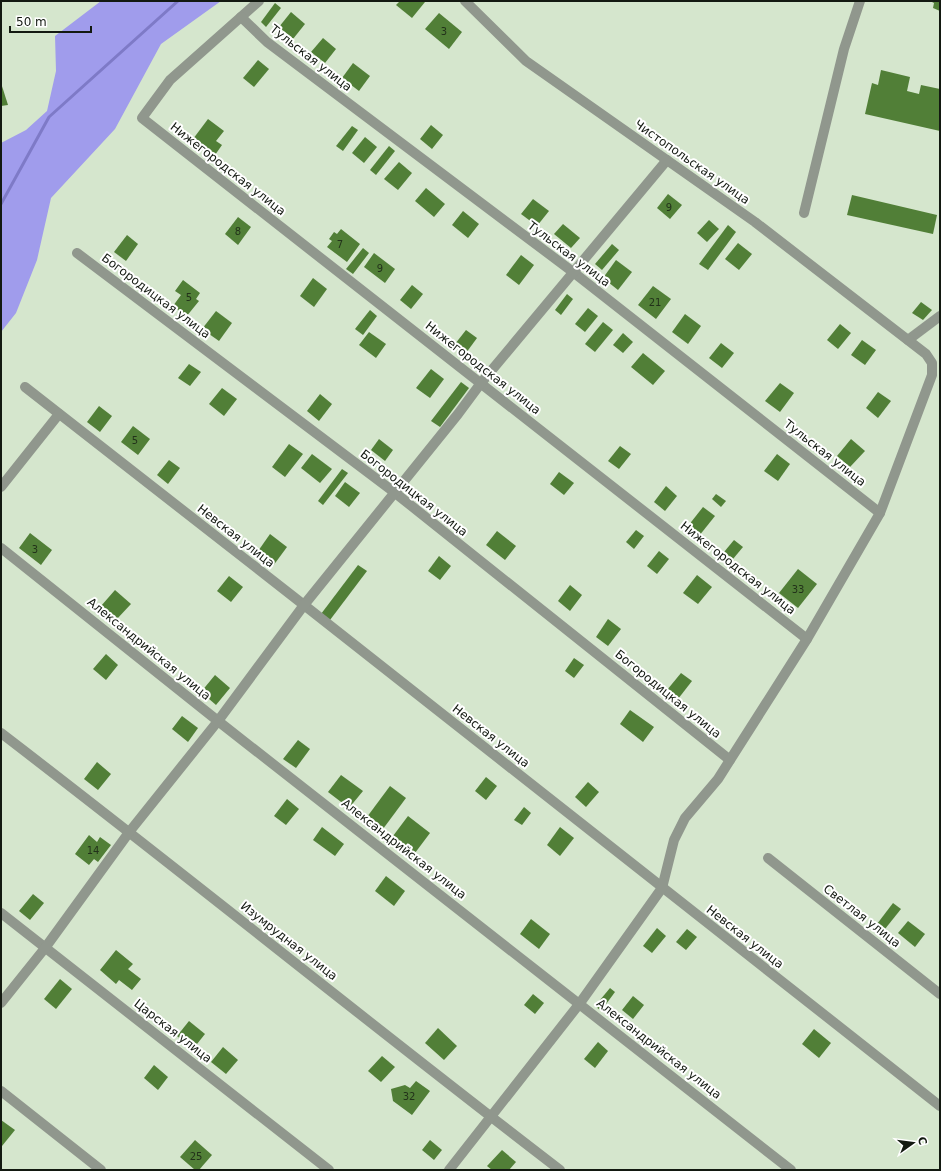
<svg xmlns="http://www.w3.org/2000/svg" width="941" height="1171" viewBox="0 0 941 1171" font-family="'DejaVu Sans',sans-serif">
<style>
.forest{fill:#a09cec}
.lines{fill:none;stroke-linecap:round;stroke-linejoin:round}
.stream{stroke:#7e7ac7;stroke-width:3}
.building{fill:#517f37}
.minor{stroke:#90978d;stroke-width:10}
.labels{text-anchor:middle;stroke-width:4;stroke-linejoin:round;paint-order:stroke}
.number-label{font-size:10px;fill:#22321a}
.street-label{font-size:12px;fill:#131911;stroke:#fff}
</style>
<rect width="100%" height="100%" fill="#d5e6cd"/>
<polygon class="forest" points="101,1 221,1 161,44 115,129 51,198 37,260 16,313 1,332 1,143 26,130 47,111 56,71 55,36"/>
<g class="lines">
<polyline class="stream" points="1,204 49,117 178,1"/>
</g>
<g class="building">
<polygon points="400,1 424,1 425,2 412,18 396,5"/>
<polygon points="930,1 940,1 940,11 933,8 934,3"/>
<polygon points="275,3 281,8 266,27 261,22"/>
<polygon points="291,12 305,24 293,39 279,27"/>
<polygon points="439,13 462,32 449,49 425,29"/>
<polygon points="323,38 336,49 325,63 311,52"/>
<polygon points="258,60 269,69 254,87 243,78"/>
<polygon points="353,63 370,76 359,91 342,78"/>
<polygon points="881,70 910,77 907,91 919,94 921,85 940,89 939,98 940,98 940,131 865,114 872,83 878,85"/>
<polygon points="1,83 8,105 1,106"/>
<polygon points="208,119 224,131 216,141 222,145 215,155 193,139"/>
<polygon points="431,125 443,135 432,149 420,139"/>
<polygon points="352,126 358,130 343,151 336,146"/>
<polygon points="365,137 377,147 364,163 352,153"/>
<polygon points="389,146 395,151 376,175 370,170"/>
<polygon points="399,162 412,173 398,190 384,179"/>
<polygon points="426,188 445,204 434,217 415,201"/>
<polygon points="668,194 682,205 670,219 657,208"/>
<polygon points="852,195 937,215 933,234 847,215"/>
<polygon points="533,199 549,211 537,226 521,214"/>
<polygon points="463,211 479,224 468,238 452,225"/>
<polygon points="238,217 251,227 238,245 225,234"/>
<polygon points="709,220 719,229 707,242 697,233"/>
<polygon points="563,224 580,238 571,248 554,234"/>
<polygon points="728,225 736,232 708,270 699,264"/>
<polygon points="341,229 360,244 347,262 327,247 332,241 329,239 334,232 337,234"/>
<polygon points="127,235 138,244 126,261 114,252"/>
<polygon points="738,243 752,254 739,270 725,259"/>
<polygon points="612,244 619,250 602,270 595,264"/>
<polygon points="363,248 369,253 353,274 346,269"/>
<polygon points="374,253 395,269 385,283 364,267"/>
<polygon points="521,255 534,265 519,285 506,275"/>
<polygon points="616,260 632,272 618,290 603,278"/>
<polygon points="313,278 327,289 314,307 300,296"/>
<polygon points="183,280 200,293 196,299 199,301 186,317 173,306 181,295 175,291"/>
<polygon points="412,285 423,294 411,309 400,300"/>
<polygon points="653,286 671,299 656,319 638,305"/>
<polygon points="567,294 573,299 561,315 555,310"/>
<polygon points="921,302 932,310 923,320 912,313"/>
<polygon points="588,308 598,316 585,332 575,324"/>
<polygon points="370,310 377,316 363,335 355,329"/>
<polygon points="216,311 232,323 219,341 202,329"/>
<polygon points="685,314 701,326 688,344 672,332"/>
<polygon points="603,322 613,330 595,352 585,344"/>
<polygon points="840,324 851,333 838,349 827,340"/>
<polygon points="466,330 477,338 466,353 455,344"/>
<polygon points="369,332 386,344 376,358 359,345"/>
<polygon points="623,333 633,342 623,353 613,345"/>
<polygon points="862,340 876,350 865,365 851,355"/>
<polygon points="721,343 734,353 722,368 709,358"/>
<polygon points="643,353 665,371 653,385 631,367"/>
<polygon points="189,364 201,372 190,386 178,378"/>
<polygon points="431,369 444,379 430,398 416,388"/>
<polygon points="461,382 469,388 440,427 431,421"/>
<polygon points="780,383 794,393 780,412 765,401"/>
<polygon points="222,388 237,399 224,416 209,404"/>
<polygon points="878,392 891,401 878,418 866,408"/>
<polygon points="320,394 332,404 319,421 307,411"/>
<polygon points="99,406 112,416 100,432 87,422"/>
<polygon points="133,426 150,439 138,455 121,442"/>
<polygon points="379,439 393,450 385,461 371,450"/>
<polygon points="851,439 865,451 850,467 837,456"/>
<polygon points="289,444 303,454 285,477 272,467"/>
<polygon points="620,446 631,454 619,469 608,461"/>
<polygon points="312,454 332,469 320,483 301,468"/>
<polygon points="777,454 790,464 778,481 764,471"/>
<polygon points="169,460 180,468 168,484 157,475"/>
<polygon points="342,469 348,473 323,505 318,501"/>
<polygon points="559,472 574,483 564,495 550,484"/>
<polygon points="345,482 360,493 349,507 335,496"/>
<polygon points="666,486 677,496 665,511 654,502"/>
<polygon points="716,494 726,501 721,507 712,499"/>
<polygon points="703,507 715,516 699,536 688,526"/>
<polygon points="636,530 644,536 634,549 626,542"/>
<polygon points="497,531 516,546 505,560 486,545"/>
<polygon points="30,533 52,550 41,565 19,548"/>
<polygon points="270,534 287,547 273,566 256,554"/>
<polygon points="734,540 743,547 733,559 724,552"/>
<polygon points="659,551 669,559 657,574 647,566"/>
<polygon points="439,556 451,566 440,580 428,571"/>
<polygon points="358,565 367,571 330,620 321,614"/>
<polygon points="798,569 817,584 798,608 779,593"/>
<polygon points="697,575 712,587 698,604 683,593"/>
<polygon points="229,576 243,587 231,602 217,591"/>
<polygon points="570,585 582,595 570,611 558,601"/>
<polygon points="115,590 131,604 116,620 101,606"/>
<polygon points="608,619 621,629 608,646 596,637"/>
<polygon points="106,654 118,665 106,680 93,669"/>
<polygon points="574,658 584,665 574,678 565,671"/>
<polygon points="681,673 692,681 678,699 667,690"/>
<polygon points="215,675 230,688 216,705 201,692"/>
<polygon points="630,710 654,727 643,742 620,724"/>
<polygon points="182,716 198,728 188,742 172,729"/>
<polygon points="298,740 310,749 296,768 283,759"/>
<polygon points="97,762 111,774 98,790 84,779"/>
<polygon points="341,775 363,791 349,808 328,792"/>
<polygon points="486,777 497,786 486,800 475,791"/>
<polygon points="588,782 599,792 586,807 575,797"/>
<polygon points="390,786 406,798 380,833 364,821"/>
<polygon points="287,799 299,809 286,825 274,816"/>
<polygon points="524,807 531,813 522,825 514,820"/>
<polygon points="408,816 430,833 412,857 390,840"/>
<polygon points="322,827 344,844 335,856 313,840"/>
<polygon points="560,827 574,838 560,856 547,845"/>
<polygon points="89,835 97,842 100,837 111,845 98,862 94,859 89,865 75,854"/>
<polygon points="386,876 405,891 394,906 375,891"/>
<polygon points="33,894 44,903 30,920 19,911"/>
<polygon points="893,903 901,909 885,929 877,924"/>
<polygon points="531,919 550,934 539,949 520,934"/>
<polygon points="908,921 925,934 915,947 898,933"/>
<polygon points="657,928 666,936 652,953 643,946"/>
<polygon points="687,929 697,937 686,950 676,942"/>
<polygon points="116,950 133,964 128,969 141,979 132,990 119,980 116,984 100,970"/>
<polygon points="60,979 72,989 56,1009 44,999"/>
<polygon points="610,988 615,992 601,1011 595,1006"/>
<polygon points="533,994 544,1003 535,1014 524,1005"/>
<polygon points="633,996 644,1005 633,1019 622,1010"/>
<polygon points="189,1021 205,1034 193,1049 177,1036"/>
<polygon points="438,1028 457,1046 444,1060 425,1043"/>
<polygon points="814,1029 831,1043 819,1058 802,1044"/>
<polygon points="598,1042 608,1051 595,1068 584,1059"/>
<polygon points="223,1047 238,1060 226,1074 211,1062"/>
<polygon points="382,1056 395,1067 381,1082 368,1071"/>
<polygon points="154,1065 168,1077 158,1090 144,1078"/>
<polygon points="416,1081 430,1091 412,1115 393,1101 391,1089 405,1085 410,1088"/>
<polygon points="1,1120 15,1130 2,1146 1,1145"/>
<polygon points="195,1140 212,1155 199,1170 195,1170 180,1157"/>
<polygon points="430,1140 442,1150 434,1160 422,1150"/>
<polygon points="502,1150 516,1162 509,1170 492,1170 487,1166"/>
</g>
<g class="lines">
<g class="minor">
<polyline points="259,1 170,80 142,118 807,639"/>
<polyline points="241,17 267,42 573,272 880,513"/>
<polyline points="804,213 844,49 860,1"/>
<polyline points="77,253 394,492 730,760"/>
<polyline points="908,340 940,316"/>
<polyline points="25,387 304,605 940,1106"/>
<polyline points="1,487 59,414"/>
<polyline points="1,548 218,721 791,1170"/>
<path d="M1,733C189,877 372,1026 560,1170"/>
<polyline points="768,858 940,994"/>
<polyline points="1,913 329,1170"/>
<polyline points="1,1003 45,948 130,831 218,721 304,605 458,414 481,383 667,160"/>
<polyline points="1,1091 101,1170"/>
<polyline points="449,1170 580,1003 662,888 674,840 685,818 718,779 730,760 807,639 880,513 932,375 932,363 926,354 755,222 526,61 465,1"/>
</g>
</g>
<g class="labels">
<g class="number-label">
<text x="444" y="35">3</text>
<text x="669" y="211">9</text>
<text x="238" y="235">8</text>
<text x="340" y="248">7</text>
<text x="380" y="272">9</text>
<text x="189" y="301">5</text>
<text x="655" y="306">21</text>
<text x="135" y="444">5</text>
<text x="35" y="553">3</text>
<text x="798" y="593">33</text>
<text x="93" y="854">14</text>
<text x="409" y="1100">32</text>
<text x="196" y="1160">25</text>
</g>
<g class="street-label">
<text transform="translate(311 58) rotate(38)" y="4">Тульская улица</text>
<text transform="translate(692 162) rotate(35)" y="4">Чистопольская улица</text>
<text transform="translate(228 169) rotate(38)" y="4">Нижегородская улица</text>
<text transform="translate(569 254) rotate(37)" y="4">Тульская улица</text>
<text transform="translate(156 296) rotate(37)" y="4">Богородицкая улица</text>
<text transform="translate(483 368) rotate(38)" y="4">Нижегородская улица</text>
<text transform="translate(825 453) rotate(38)" y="4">Тульская улица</text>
<text transform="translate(414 493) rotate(38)" y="4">Богородицкая улица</text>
<text transform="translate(236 536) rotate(38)" y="4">Невская улица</text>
<text transform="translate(738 568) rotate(38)" y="4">Нижегородская улица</text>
<text transform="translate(149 649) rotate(39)" y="4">Александрийская улица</text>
<text transform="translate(668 694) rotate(39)" y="4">Богородицкая улица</text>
<text transform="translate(491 736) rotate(38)" y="4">Невская улица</text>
<text transform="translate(404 849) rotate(38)" y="4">Александрийская улица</text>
<text transform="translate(862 916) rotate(38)" y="4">Светлая улица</text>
<text transform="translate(745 937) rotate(38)" y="4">Невская улица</text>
<text transform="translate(289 941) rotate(38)" y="4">Изумрудная улица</text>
<text transform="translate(173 1031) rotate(38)" y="4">Царская улица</text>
<text transform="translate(659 1049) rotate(38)" y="4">Александрийская улица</text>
</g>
</g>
<rect width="941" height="1171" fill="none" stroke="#131911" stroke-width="4"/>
<g transform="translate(913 1143) rotate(76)" stroke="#ffffff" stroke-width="3" paint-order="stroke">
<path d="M0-3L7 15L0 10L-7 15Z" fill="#131911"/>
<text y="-6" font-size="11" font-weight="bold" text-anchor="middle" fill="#131911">С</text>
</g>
<path d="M10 26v6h81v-6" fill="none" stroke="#131911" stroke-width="2"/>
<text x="16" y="26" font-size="12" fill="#131911" stroke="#ffffff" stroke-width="3" paint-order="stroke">50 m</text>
</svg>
